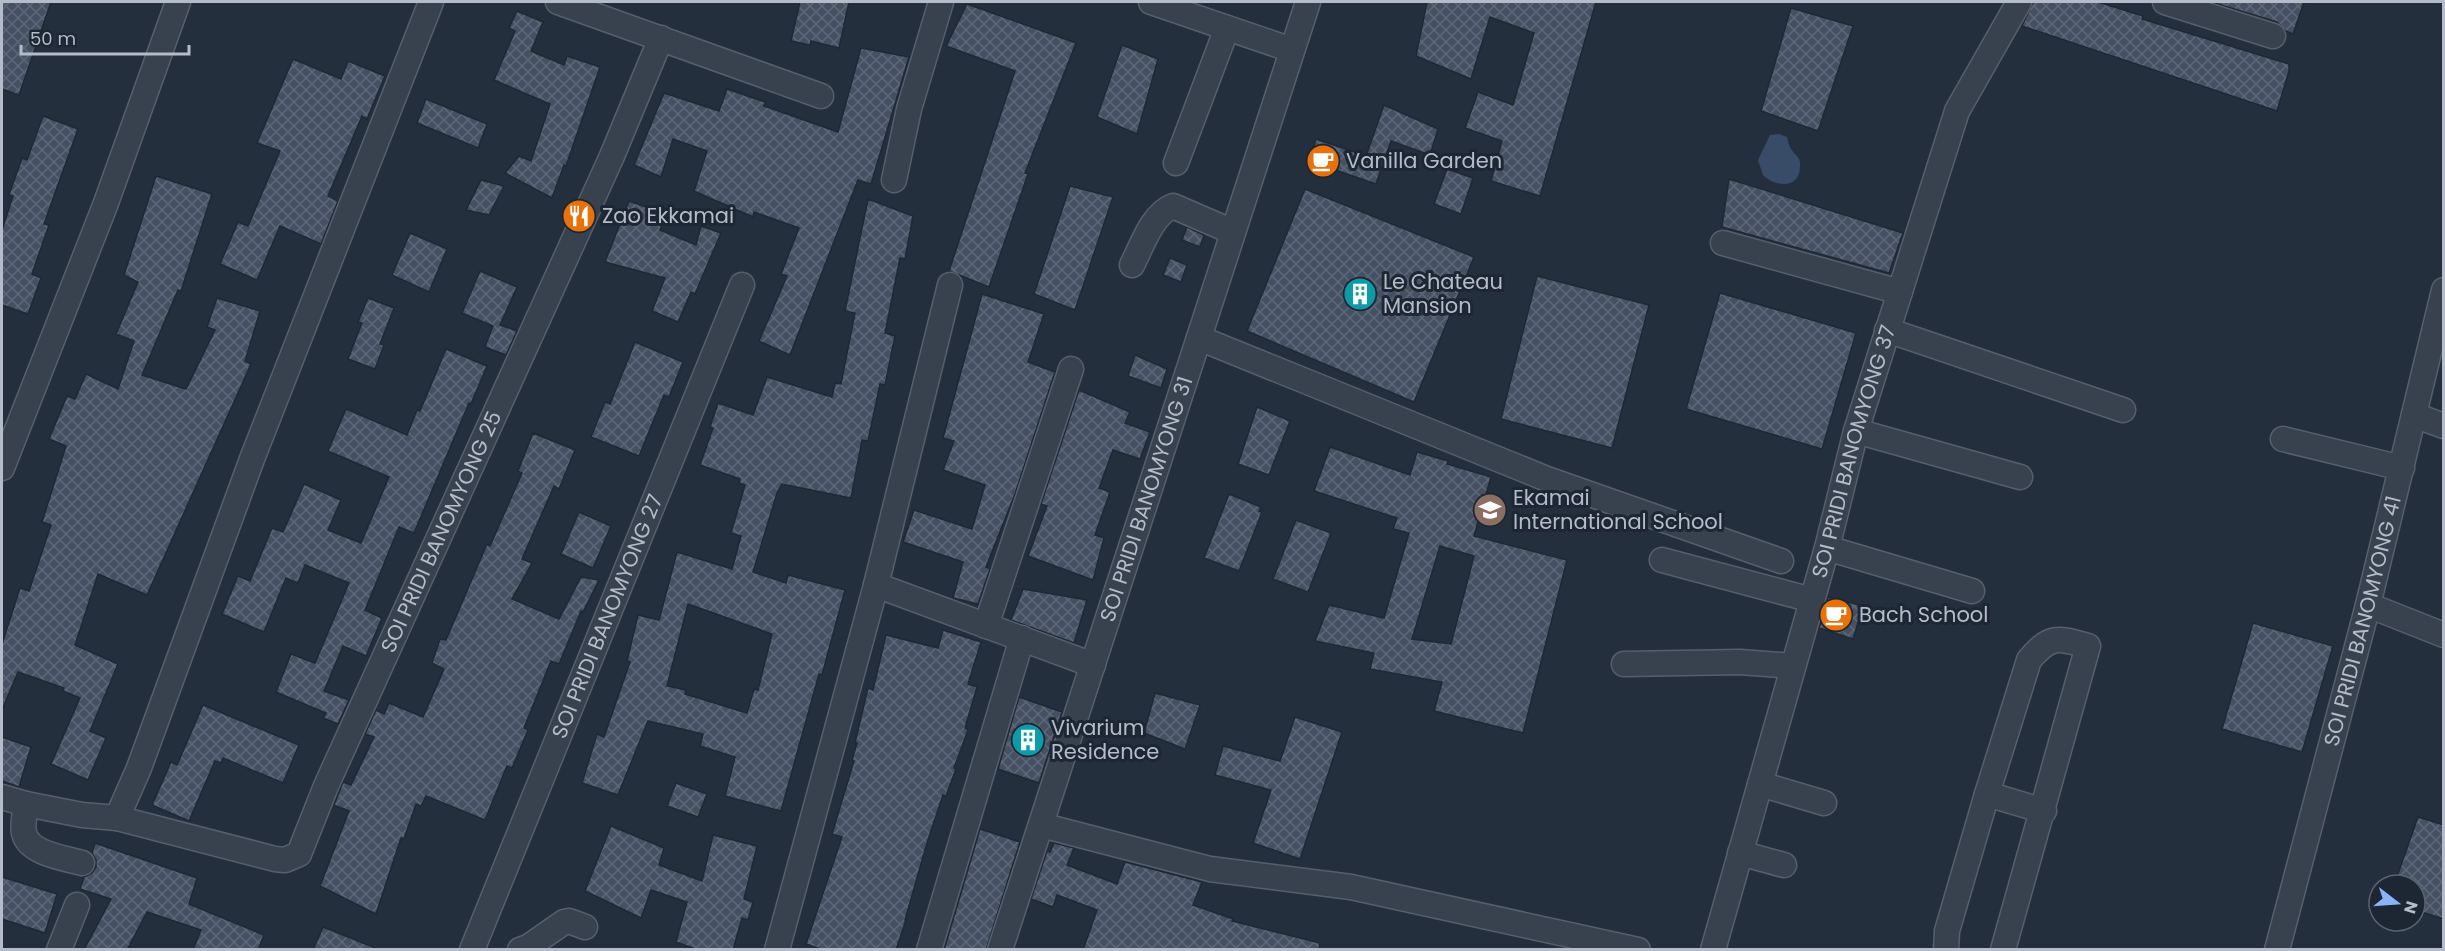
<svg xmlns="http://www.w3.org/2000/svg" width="2445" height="951" viewBox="0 0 2445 951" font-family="Poppins,sans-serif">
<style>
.water{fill:#394c67}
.building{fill:url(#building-cross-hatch);stroke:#1f2835;stroke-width:1.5;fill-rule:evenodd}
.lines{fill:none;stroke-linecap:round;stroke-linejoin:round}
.minor-casing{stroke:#565f6c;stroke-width:27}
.minor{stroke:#38414e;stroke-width:24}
.labels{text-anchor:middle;stroke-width:6;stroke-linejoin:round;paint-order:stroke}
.poi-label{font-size:21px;fill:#b4bcc9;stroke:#1d2633;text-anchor:start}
.street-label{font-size:21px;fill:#b4bcc9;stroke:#1d2633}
</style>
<defs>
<pattern id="building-cross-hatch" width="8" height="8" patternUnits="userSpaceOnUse" patternTransform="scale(1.5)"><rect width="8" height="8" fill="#455162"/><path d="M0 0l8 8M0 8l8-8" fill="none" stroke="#5d6877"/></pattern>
</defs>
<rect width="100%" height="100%" fill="#242f3e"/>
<path class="water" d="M1779,134L1787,137C1788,141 1789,147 1792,150C1796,157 1801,157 1800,166C1800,190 1775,187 1763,175L1758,160L1770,135Z"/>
<g class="building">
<polygon points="2,2 51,2 19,95 2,89"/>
<polygon points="800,2 849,2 839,48 811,41 810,45 791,41"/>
<polygon points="1427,2 1596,2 1540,196 1491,181 1502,141 1465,128 1478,92 1513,105 1534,33 1490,17 1471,79 1416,56"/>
<polygon points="2033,2 2098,2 2143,16 2142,19 2289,64 2289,71 2277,111 2022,26"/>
<polygon points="2211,2 2304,2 2293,34 2286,31 2277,22"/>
<polygon points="967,4 1076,43 1025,173 1028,174 989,287 949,271 1015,71 946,46"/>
<polygon points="1791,8 1853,26 1818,131 1761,111"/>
<polygon points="517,11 543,22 531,51 564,65 567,56 600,67 566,166 564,165 552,198 505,173 519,156 531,161 550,104 494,80 515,31 509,28"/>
<polygon points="1122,45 1158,59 1137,134 1097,117"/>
<polygon points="861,48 909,57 871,184 858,180 790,355 759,341 787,276 781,274 799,228 754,212 753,217 694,191 707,151 673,139 661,177 634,165 664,93 719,111 727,89 765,102 764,106 838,132"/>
<polygon points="293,59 341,79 348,61 385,76 367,119 362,116 328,196 338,201 321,244 280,226 257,280 220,264 238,222 248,226 280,151 257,143"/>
<polygon points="426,99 487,124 478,148 417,123"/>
<polygon points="1384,105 1438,129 1430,155 1391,141 1376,184 1309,161 1316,139 1366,156"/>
<polygon points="43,116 78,129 44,224 49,225 32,274 41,278 28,314 2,305 2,230 13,196 9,195 22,158 27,160"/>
<polygon points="1447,169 1473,178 1461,214 1434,204"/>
<polygon points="156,176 212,194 181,291 178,290 142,375 186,389 215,330 207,327 217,298 260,311 245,361 251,364 147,595 98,574 75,645 118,664 90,731 106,738 88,780 51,764 80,698 63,691 64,688 18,672 2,710 2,644 20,588 29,591 51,525 42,522 66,446 49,439 67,396 75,399 86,374 118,389 134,341 116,334 138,282 124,275"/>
<polygon points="1729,179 1903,233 1889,273 1722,227"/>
<polygon points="481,180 504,186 489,215 466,210"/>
<polygon points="1070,186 1113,197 1075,310 1034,294"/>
<polygon points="1305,189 1474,257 1414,402 1247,331"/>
<path d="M868,199L913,216L905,259L900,258L885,333L895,336L885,385L880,384L868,441L862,440L851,498L782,484L777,493L753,572L786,583L788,575L845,590L822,675L819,674L781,811L725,796L735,757L700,746L703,734L648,721L618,795L582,783L597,734L604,737L630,662L627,661L638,615L659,620L677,552L732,569L741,536L731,533L745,485L739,483L740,479L700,465L713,428L710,427L718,403L753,415L767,377L832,397L835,383L841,384L855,313L845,311ZM688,604L772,634L758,690L754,689L747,713L685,694L686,690L667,686Z"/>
<polygon points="629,201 666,214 660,230 696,245 701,226 721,233 695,294 691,292 678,322 652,311 665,278 605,262"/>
<polygon points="1187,227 1204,235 1200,247 1182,240"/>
<polygon points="410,233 447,249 429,292 392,275"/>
<polygon points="1170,258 1187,265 1181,282 1163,275"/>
<polygon points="480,271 517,287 500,325 517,331 506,355 485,347 493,326 462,313"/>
<polygon points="1537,276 1649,305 1612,448 1501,419"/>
<polygon points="1720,293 1856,333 1822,449 1686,409"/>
<polygon points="982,294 1044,314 1028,362 1055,372 1015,494 986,567 990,569 978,604 953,598 963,562 903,542 914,510 972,529 985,485 943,470 954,441 943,438"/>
<polygon points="368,298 394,308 380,344 384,345 375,369 348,359 362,323 358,322"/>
<polygon points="635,342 683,362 669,397 664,395 639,456 591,437 605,402 610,404"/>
<polygon points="446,349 487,366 471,404 469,403 414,533 399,527 365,610 382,618 366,656 343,646 324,691 349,700 338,724 323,718 326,713 276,692 291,654 315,663 349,583 305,565 298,583 286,578 264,632 222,614 238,576 250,581 272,528 283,532 304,484 341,500 328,530 361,543 389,477 328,451 346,409 407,435 417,410 420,411"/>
<polygon points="1135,355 1167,369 1161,388 1128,376"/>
<polygon points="1079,390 1130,412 1125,423 1150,432 1140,459 1113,450 1099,488 1110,492 1095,535 1104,538 1093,580 1028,556 1047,506 1041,504"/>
<polygon points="1257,407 1290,421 1269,475 1238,464"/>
<polygon points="533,433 575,450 559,489 554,486 522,559 532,563 512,599 559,619 581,577 599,580 583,612 581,611 559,664 551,661 524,728 528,730 512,768 507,766 485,820 426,796 421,806 416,804 404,839 401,838 376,914 320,886 349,811 334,805 343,782 351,785 374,737 365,734 376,710 384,714 389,703 423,717 444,669 432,663 440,639 446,640 487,544 490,546 522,473 518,471"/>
<path d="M1330,447L1410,475L1417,452L1448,461L1447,464L1491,477L1474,536L1567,560L1523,733L1434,711L1442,682L1370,669L1374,653L1315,641L1329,605L1384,618L1409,533L1393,529L1397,518L1314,491ZM1440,546L1474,556L1451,644L1412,639Z"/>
<polygon points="1229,494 1261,507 1259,511 1262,512 1239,571 1204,558"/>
<polygon points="579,512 611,526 593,568 561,554"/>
<polygon points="1296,520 1331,533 1308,592 1273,579"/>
<polygon points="1023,589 1087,600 1074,643 1011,620"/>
<polygon points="1828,597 1863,606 1853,639 1819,628"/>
<polygon points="2253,623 2333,646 2302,752 2222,729"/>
<polygon points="943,630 981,642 968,684 977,687 965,728 968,730 954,768 956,769 946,796 943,795 927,843 905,920 906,920 896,950 823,950 806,944 842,837 832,834 854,761 852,760 857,743 855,743 868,688 873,690 886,635 938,648"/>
<polygon points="1155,693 1200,705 1185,749 1144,733"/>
<polygon points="1019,697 1062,712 1039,783 998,769"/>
<polygon points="203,705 299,745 283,783 223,758 221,763 215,761 189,821 152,805 171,762 177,765"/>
<polygon points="1295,717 1342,732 1300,859 1253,843 1271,790 1215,775 1223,746 1280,761"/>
<polygon points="2,737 31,747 19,787 2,781"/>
<polygon points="676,783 707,794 698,817 667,806"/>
<polygon points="2418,817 2444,825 2444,919 2415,910 2415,885 2394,885"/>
<polygon points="611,826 664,848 659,865 702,881 713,835 757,846 744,899 753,902 748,920 742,918 733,950 698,950 676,942 687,902 651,890 641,918 585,891"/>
<polygon points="980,829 1020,842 986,950 944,950"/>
<polygon points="95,843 197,878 189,904 264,935 258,950 193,950 201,930 147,912 127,950 84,950 111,899 80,889 84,877 92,873 96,867 96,860 92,853"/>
<polygon points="1054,843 1074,848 1067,865 1117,884 1125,862 1202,882 1193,905 1233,919 1232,921 1320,943 1319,950 1083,950 1097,910 1057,895 1053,907 1031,899 1047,851 1050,852"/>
<polygon points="2,877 57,894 45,933 2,919"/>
<polygon points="323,927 378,949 378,950 313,950"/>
</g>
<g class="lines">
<defs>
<g id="minor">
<polyline points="558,2 821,96"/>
<polyline points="1151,2 1292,50"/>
<polyline points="2165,2 2273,36"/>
<polyline points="1176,163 1227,28"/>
<polyline points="894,180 909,109 941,2"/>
<polyline points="1723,243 1900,292"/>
<path d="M1132,265C1142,246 1152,214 1173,206L1233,232"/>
<polyline points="1887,330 2123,410"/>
<polyline points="1199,338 1547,479 1781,561"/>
<polyline points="2414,415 2444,426"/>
<polyline points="1856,431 2020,477"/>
<polyline points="2283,439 2402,468"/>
<polyline points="2,468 106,203 178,2"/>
<polyline points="1827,548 1972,591"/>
<polyline points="1662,560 1812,600"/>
<polyline points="876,585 1093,665"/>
<polyline points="2368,605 2444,635"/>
<polyline points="986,626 1071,369"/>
<polyline points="1624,664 1740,662 1793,666"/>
<polyline points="1760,784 1824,803"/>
<polyline points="1987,794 2044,811"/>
<path id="s1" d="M2,797L26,804L82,815L117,818L275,859L285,860L299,854L326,786L612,156L661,38"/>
<path d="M26,804C25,813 22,825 24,833C29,854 65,858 82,863"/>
<polyline points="117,818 139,768 252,459 431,2"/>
<polyline points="1041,825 1210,869 1351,887 1638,950"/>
<polyline points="1740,853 1784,865"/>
<polyline points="59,950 77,905"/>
<path id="s2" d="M472,950L742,285"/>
<polyline points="520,950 528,947 564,922 569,921 585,927"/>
<polyline points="777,950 876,585 950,285"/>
<polyline points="929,950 1022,638"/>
<path id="s3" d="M1000,950L1308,2"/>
<path id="s4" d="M1713,950L1827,548L1856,431L1957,111L2019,2"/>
<path d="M1946,950L1947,931L1987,794L2029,660C2051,634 2058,638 2088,646L2003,950"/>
<path id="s5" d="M2277,950L2368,605L2444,290"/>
</g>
</defs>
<use href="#minor" class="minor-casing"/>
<use href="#minor" class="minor"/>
</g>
<defs>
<symbol id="cafe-disc" viewBox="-11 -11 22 22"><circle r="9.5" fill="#e8710a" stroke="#1d2633"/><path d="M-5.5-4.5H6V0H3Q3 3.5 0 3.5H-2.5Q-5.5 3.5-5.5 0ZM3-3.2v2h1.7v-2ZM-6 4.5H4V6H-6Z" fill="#fff"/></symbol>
<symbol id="restaurant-disc" viewBox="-11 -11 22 22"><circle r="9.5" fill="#e8710a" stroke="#1d2633"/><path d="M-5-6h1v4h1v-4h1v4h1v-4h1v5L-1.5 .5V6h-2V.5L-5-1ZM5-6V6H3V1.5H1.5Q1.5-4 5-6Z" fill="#fff"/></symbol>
<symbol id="building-disc" viewBox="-11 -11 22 22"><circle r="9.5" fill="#0f9aa8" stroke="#1d2633"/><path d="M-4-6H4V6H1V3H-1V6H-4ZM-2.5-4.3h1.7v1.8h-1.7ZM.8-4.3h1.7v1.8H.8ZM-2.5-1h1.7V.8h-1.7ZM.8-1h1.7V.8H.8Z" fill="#fff"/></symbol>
<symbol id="school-disc" viewBox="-11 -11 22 22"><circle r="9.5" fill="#8d6e63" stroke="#1d2633"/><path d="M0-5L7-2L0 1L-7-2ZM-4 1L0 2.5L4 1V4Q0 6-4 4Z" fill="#fff"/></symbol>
</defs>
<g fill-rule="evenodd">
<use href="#cafe-disc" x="1304" y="142" width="38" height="38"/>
<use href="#restaurant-disc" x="560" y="197" width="38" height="38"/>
<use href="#building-disc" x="1341" y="275" width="38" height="38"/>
<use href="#school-disc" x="1471" y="491" width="38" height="38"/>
<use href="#cafe-disc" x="1817" y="596" width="38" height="38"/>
<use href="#building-disc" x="1009" y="721" width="38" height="38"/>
</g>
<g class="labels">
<g class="poi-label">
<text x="1346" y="168">Vanilla Garden</text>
<text x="602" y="223">Zao Ekkamai</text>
<text x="1383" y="289">Le Chateau<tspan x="1383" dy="24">Mansion</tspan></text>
<text x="1513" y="505">Ekamai<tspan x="1513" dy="24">International School</tspan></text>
<text x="1859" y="622">Bach School</text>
<text x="1051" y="735">Vivarium<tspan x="1051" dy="24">Residence</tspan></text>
</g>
<g class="street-label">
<text dy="7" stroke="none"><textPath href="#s4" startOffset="518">SOI PRIDI BANOMYONG 37</textPath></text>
<text dy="7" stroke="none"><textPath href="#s3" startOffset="474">SOI PRIDI BANOMYONG 31</textPath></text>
<text dy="7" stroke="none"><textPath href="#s1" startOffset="658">SOI PRIDI BANOMYONG 25</textPath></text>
<text dy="7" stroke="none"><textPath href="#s2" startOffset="360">SOI PRIDI BANOMYONG 27</textPath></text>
<text dy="7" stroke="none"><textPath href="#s5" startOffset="340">SOI PRIDI BANOMYONG 41</textPath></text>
</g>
</g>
<rect width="2445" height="951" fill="none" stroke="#b4bcc9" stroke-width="6"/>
<g transform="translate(2397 903) rotate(107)"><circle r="28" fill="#1d2633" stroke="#59626f" stroke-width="1.5"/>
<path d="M0-4.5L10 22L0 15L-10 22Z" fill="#8ab4f8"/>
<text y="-9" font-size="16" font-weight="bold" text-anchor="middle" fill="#b4bcc9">N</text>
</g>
<path d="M21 45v9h168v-9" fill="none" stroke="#b4bcc9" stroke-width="3"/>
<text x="30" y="45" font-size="18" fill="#b4bcc9" stroke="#1d2633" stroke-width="4.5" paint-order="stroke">50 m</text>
</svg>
